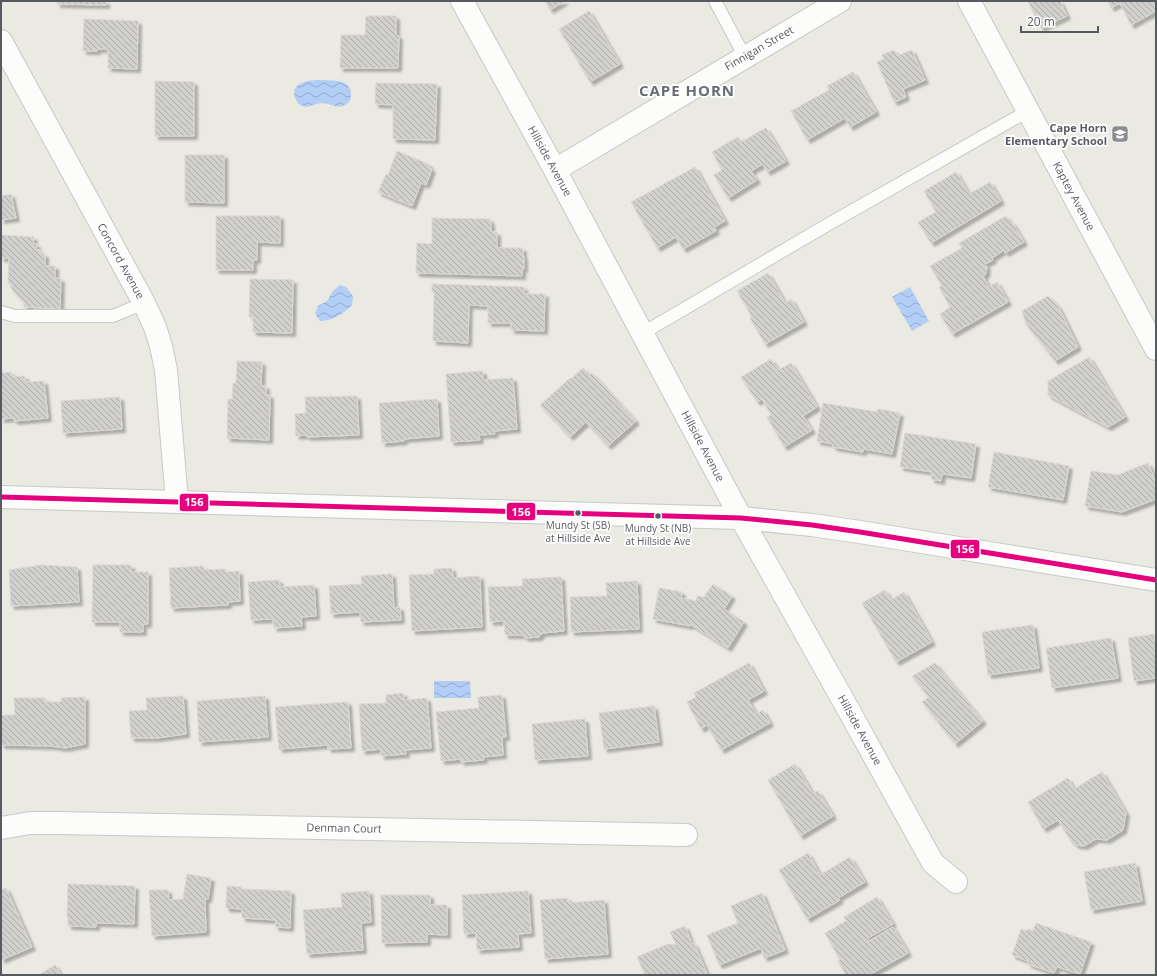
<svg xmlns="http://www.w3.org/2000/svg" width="1157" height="976" viewBox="0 0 1157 976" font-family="'Open Sans',sans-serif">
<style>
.water{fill:url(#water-waves)}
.building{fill:url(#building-back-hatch);stroke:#d9d8d1;filter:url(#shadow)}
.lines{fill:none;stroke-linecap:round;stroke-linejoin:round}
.service-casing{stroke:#c8c8c7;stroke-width:14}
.minor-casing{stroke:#c8c8c7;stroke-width:24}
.tertiary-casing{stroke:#c8c8c7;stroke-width:24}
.service{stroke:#fcfcfb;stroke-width:12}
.minor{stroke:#fcfcfb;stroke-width:22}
.tertiary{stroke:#fcfcfb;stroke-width:22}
.bus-1-casing{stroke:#fff;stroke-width:8}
.bus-1{stroke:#e5007d;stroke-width:5}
.bus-dot{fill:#575a61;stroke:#fff;stroke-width:1.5}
.labels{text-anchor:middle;stroke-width:3.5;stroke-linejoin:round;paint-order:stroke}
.bus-label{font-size:10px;fill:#575a61;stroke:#fff}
.street-label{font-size:11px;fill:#575a61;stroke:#fff}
.poi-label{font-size:11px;font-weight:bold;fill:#575a61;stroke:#fff;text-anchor:end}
.district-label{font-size:15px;font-weight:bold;letter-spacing:1px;fill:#686c73;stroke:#fff}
.line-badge{stroke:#fff;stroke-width:1.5}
.badge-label{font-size:11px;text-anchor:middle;font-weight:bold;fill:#fff}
</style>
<defs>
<pattern id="water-waves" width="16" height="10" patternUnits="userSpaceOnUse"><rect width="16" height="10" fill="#b3cef6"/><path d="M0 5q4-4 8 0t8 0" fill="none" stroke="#94aacb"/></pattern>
<pattern id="building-back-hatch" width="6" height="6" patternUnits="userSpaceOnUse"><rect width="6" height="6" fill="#d1d0cc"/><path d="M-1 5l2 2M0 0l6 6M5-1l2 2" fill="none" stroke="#acaca9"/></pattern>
<filter id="shadow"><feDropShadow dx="3.5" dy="3.5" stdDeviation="1" flood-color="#0004"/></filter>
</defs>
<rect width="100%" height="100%" fill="#eae9e2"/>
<g class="water">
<path d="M323,80C335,81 352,79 351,96C351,100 349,103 345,105C337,109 331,104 324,103C314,103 306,111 298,103C296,101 295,98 294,95C293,80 313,80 323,80Z"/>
<path d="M340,285L346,287L353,296L352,305C343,314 332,321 320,321L315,314L318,306L327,301L333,291Z"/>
<polygon points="910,287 929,321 912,331 892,297"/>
<polygon points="434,681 470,681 471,698 434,698"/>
</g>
<g class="building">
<polygon points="57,1 106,1 106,5 57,4"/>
<polygon points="545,1 565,1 550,10"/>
<polygon points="1028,1 1060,1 1067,16 1041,28"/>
<polygon points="1108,1 1156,1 1156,11 1131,25 1120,3 1111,8"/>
<polygon points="589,11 620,64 590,82 559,29"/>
<polygon points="366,16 396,16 396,35 399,36 398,68 340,68 341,35 365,35"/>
<polygon points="84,19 138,21 137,69 108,68 108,49 97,49 97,51 83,51"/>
<polygon points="894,50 897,56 912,50 925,80 903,89 906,97 894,102 877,62 884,59 882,55"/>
<polygon points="853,72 876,112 850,127 845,118 807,140 791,111 829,90 827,86"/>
<polygon points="155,81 194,82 194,136 155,136"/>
<polygon points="376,83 437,84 435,140 393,139 393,105 375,104"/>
<polygon points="766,128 786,161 767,172 763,164 751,171 757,180 728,198 714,175 722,170 712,152 738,137 741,142"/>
<polygon points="397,151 430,165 429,168 432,169 426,185 421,183 412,206 378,192 386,174 388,175"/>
<polygon points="185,155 224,155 224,203 185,202"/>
<polygon points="695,167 725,221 714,227 716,231 683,249 676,237 657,248 631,202"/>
<polygon points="956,172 969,194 990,182 1001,201 931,243 918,222 936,212 924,191"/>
<polygon points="11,194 16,218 1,220 1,196"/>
<polygon points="216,216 280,216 280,243 257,242 257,260 253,260 253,270 216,270"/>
<polygon points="1006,216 1011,223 1012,222 1024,242 1005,253 1004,250 992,258 993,260 985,264 987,267 986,274 983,276 989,287 997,282 1008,302 952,334 940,314 950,307 939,287 942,286 930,266 962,248 959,243"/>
<polygon points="432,218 490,219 490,222 491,222 491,232 497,232 497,248 523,248 523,256 524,256 524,269 522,269 522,276 416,273 417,243 432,244"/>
<polygon points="1,235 34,237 33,244 37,244 36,250 40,250 40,254 45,254 45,266 55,266 55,278 61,279 60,309 24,307 24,302 11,288 11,283 8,283 9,258 1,258"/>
<polygon points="768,273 785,303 791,299 804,322 765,344 750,318 752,317 737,291"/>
<polygon points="250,279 293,280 292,333 253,332 253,317 249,317"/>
<polygon points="432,284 524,287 524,294 545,294 544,331 511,330 511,323 488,323 488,306 469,305 468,343 433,341 434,292 432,292"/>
<polygon points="1048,296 1058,306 1078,347 1055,361 1026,324 1022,311"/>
<polygon points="1089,357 1125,417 1108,427 1048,395 1048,381"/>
<polygon points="771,359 778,370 791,363 817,407 803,416 812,430 784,447 767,417 771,415 762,399 757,402 741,377"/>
<polygon points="237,361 262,362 261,386 266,386 266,395 270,395 269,440 227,438 228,399 232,399 233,383 236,383"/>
<polygon points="583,368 590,375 592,373 636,421 608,446 586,422 570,437 540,405 570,378 571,379"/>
<polygon points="483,371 483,380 513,378 517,429 494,431 495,434 479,435 480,440 451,442 446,374"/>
<polygon points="11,372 12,377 25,376 25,382 44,381 48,418 14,421 14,418 1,419 1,373"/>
<polygon points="357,396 359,435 307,437 307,435 296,436 295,414 306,413 305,397"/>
<polygon points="120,397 122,429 63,433 61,401"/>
<polygon points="437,399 439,436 404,439 404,441 382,443 379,403"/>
<polygon points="823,403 877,412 878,409 900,413 892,454 863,449 863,452 833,447 833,444 817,441"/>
<polygon points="905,433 976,444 971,478 942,474 941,481 931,479 932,472 900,467"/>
<polygon points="994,452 1069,466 1063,500 988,487"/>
<polygon points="1148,463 1156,483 1156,499 1122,512 1085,506 1091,471 1118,475"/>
<polygon points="41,565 77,567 79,602 11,606 9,570"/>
<polygon points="93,565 131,565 131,572 148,572 148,624 143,624 143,632 120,632 120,622 92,622"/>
<polygon points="203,566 204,570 225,569 226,572 239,571 240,601 228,602 228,605 171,608 169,568"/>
<polygon points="452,568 453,578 480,576 482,627 412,631 409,575 434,574 434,569"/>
<polygon points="392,574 394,608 400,607 401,620 361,622 360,612 331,614 329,586 362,584 361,576"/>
<polygon points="561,577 564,631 542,633 539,637 526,638 522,635 505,635 504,621 490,622 488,587 523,586 522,579"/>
<polygon points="279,580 280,587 314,585 316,616 301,617 302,626 274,628 273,619 251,620 248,582"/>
<polygon points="637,581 639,629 571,632 570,597 607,596 606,583"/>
<polygon points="713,584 732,596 724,609 744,622 728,648 690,624 690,626 653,619 659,588 682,592 681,598 696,601 697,596 704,597"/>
<polygon points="885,590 891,600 904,592 932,642 896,662 862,603"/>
<polygon points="1033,625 1039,668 988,675 982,632"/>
<polygon points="1154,634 1155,641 1156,641 1156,678 1134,681 1128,638"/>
<polygon points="1111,638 1118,678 1052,688 1046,648"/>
<polygon points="749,663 764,691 748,700 756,714 763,710 770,723 721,750 707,725 701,729 687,702 696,697 694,693"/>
<polygon points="935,663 983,721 955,744 922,702 929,697 912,676"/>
<polygon points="403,693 404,700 427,698 431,748 405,750 406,754 381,756 381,749 362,751 359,704 386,703 386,695"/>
<polygon points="502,695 506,737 502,737 503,755 483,757 484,760 461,762 461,759 441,761 436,712 479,708 478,697"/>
<polygon points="183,696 186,734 157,738 131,738 129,711 147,710 146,698"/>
<polygon points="265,696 268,737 199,742 197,701"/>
<polygon points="85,697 85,744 65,748 51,746 1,745 1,715 15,715 14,698 45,698 45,702 61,702 61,698"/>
<polygon points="348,702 351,748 328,749 328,745 279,749 275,707"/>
<polygon points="654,706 659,742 604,749 599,713"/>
<polygon points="585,719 588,756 535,760 532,724"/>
<polygon points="795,764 813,794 818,791 833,816 800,836 768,780"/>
<polygon points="1102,772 1126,813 1123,830 1107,840 1096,839 1084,846 1076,845 1071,841 1058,820 1043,829 1028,802 1068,778 1074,789"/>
<polygon points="808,853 820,875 850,857 865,882 838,898 840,900 807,919 779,870"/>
<polygon points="1135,863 1142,901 1091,910 1084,872"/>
<polygon points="187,874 211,878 208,899 205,899 206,932 152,936 149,890 168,890 169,900 183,899"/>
<polygon points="68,884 135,886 134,924 96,923 96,927 68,926 68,917 67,917"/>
<polygon points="227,886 241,887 241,889 291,891 290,928 275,927 276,920 242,918 242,909 226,908"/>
<polygon points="6,888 32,947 1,960 1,937 3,936 1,932 1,890"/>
<polygon points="369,891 371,922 361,923 363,950 307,954 303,910 342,907 341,893"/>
<polygon points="528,891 531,933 518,934 519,947 477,950 476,933 464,934 462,895"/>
<polygon points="762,893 785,950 764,958 761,948 719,965 707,935 738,923 731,906"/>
<polygon points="381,895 430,895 430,905 447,905 447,935 427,934 427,942 382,943"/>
<polygon points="877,897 893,924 868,938 869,941 893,927 908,953 869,975 846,975 838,961 840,960 825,933 846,921 844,917"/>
<polygon points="568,898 568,903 604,900 608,954 545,959 540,900"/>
<polygon points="1036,923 1091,942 1080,974 1057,967 1054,973 1028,964 1028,961 1012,955 1021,929 1027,931 1028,929 1033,931"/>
<polygon points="685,926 692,944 694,943 707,974 645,975 637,957 668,944 676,945 670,932"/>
<polygon points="55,965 61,975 39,975"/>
</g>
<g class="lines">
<defs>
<g id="service">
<polyline points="715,1 745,57"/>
<polyline points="1,312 15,316 113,316 144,303"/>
<polyline points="643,333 827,225 1028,111"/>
</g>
<g id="minor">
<polyline points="462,1 555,170 741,518 848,709 933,863 956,882"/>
<polyline points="969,1 1156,349"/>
<polyline points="1,41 144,303 155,327 161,346 166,370 177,501"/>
<polyline points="555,170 840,1"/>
<polyline points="1,828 30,823 59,823 686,835"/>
</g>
<polyline id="tertiary" points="1,497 741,518 812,525 860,532 1156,580"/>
</defs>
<use href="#service" class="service-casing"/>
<use href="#minor" class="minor-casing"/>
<use href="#tertiary" class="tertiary-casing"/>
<use href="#service" class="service"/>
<use href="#minor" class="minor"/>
<use href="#tertiary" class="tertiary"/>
<defs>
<polyline id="bus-1" points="1,497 741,518 812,525 860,532 1156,580"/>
</defs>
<use href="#bus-1" class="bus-1-casing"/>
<use href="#bus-1" class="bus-1"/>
</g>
<defs>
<symbol id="school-square" viewBox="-11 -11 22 22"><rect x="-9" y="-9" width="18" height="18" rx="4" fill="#8a8c8e" stroke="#fff"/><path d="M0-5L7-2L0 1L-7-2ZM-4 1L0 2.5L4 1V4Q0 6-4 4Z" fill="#fff"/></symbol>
</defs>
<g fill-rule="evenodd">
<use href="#school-square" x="1110" y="124" width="20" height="20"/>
</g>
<g class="bus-dot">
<circle cx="578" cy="513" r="3.5"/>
<circle cx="658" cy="516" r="3.5"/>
</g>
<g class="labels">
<g class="bus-label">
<text x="578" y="529">Mundy St (SB)<tspan x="578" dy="13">at Hillside Ave</tspan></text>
<text x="658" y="532">Mundy St (NB)<tspan x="658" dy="13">at Hillside Ave</tspan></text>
</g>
<g class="street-label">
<text transform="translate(759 48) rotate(-30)" y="4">Finnigan Street</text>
<text transform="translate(550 161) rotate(61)" y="4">Hillside Avenue</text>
<text transform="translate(1074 196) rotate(62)" y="4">Kaptey Avenue</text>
<text transform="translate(121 261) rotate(61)" y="4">Concord Avenue</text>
<text transform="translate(703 446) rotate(62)" y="4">Hillside Avenue</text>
<text transform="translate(860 730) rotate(61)" y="4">Hillside Avenue</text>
<text transform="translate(344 828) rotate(1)" y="4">Denman Court</text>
</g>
<g class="poi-label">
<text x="1107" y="132">Cape Horn<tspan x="1107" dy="13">Elementary School</tspan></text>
</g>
<g class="district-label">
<text x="687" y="96">CAPE HORN</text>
</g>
</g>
<g class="line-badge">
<rect x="179" y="493" width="30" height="19" rx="4" fill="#e5007d"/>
<rect x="506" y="502" width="30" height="19" rx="4" fill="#e5007d"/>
<rect x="950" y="539" width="30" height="20" rx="4" fill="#e5007d"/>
</g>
<g class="badge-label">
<text x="194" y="506">156</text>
<text x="521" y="516">156</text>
<text x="965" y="553">156</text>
</g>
<rect width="1157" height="976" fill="none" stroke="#575a61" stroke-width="4"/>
<path d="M1021 26v6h77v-6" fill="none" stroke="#575a61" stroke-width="2"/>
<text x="1027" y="26" font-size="12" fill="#575a61" stroke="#ffffff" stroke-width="3" paint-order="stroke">20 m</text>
</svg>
